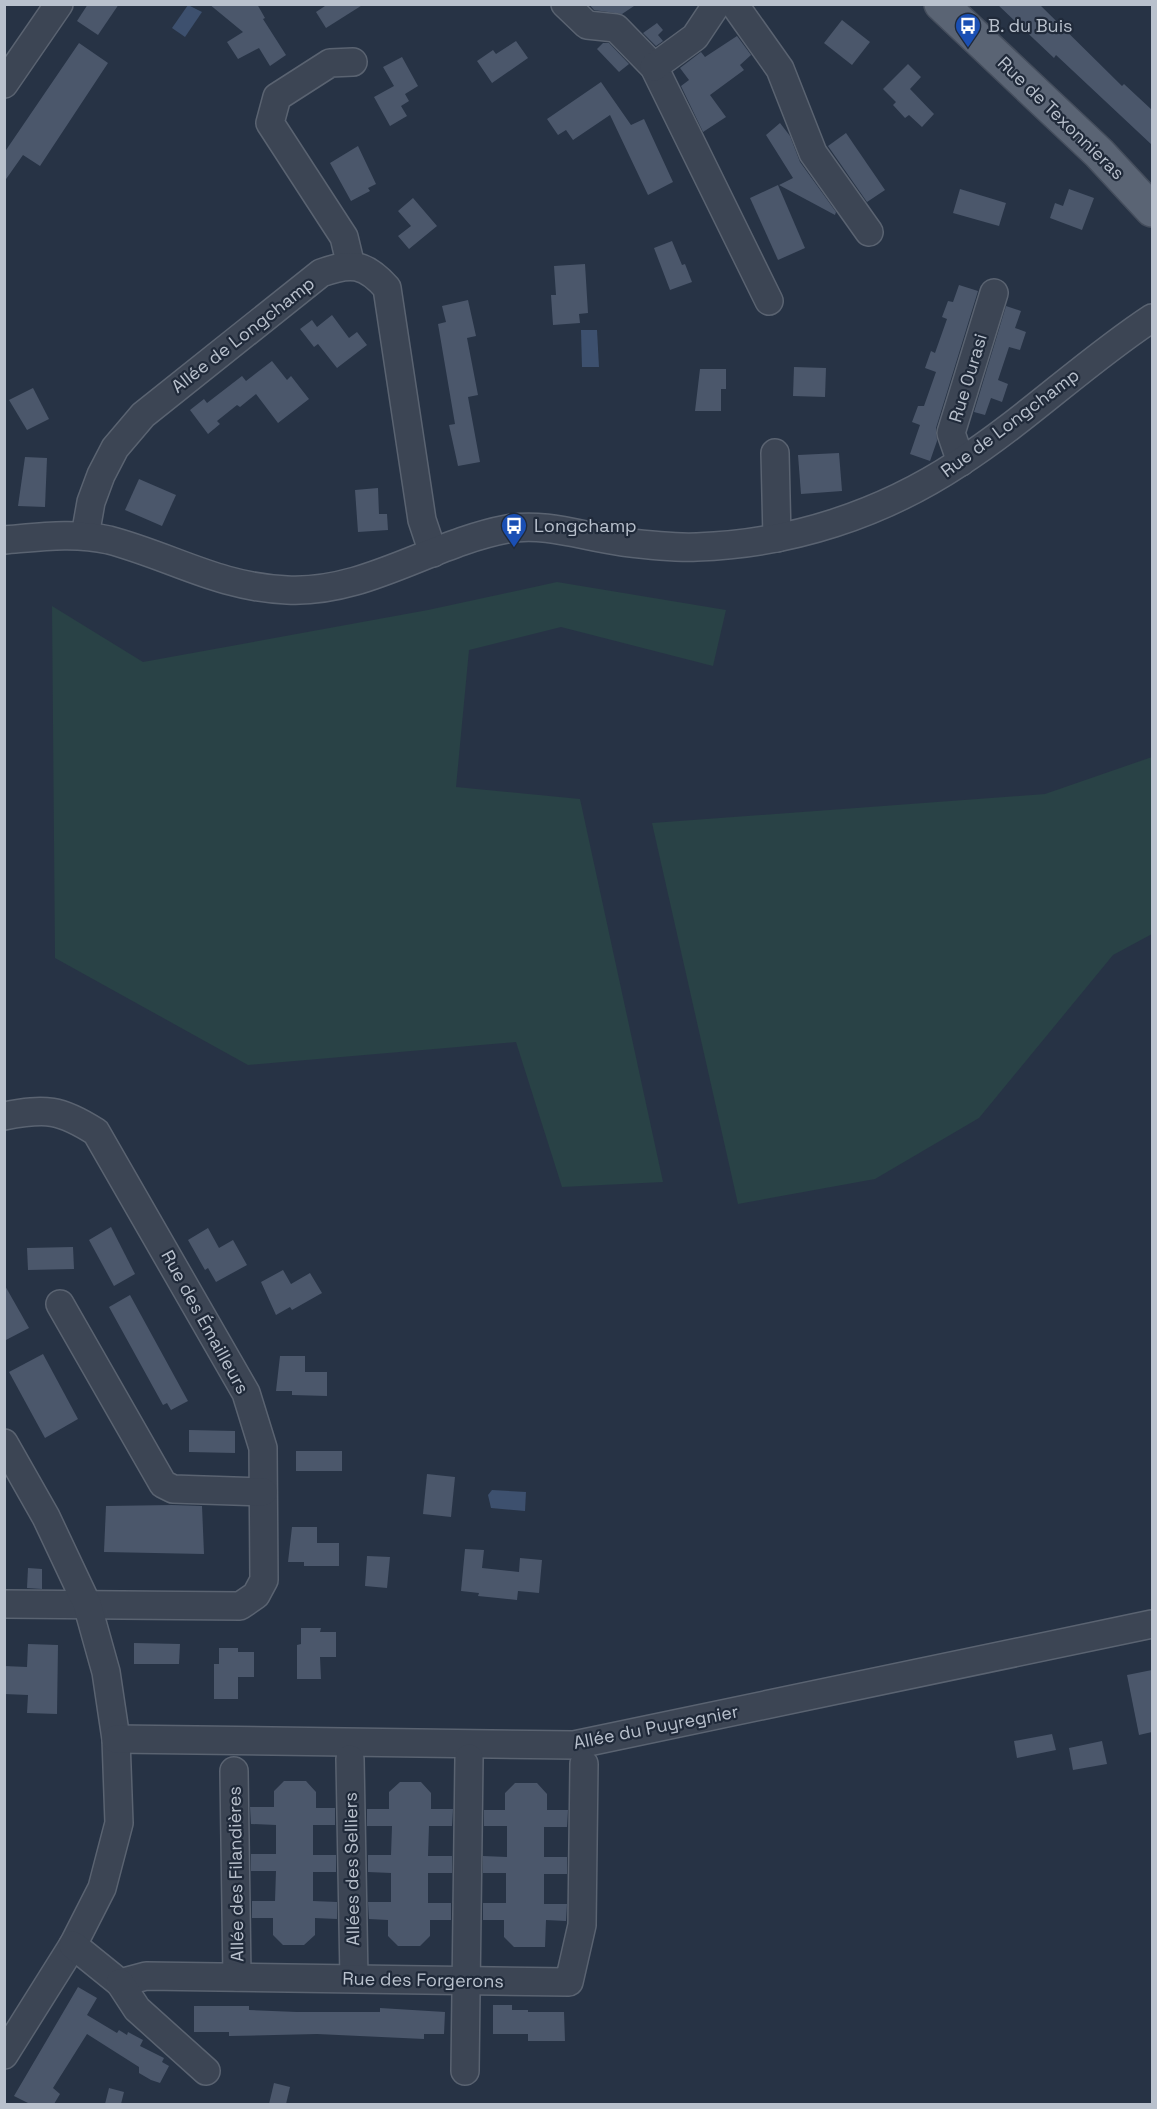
<svg xmlns="http://www.w3.org/2000/svg" width="1157" height="2109" viewBox="0 0 1157 2109" font-family="'Space Grotesk',sans-serif">
<style>
.green{fill:#294246}
.water{fill:#3d506e}
.building{fill:#4b576b}
.lines{fill:none;stroke-linecap:round;stroke-linejoin:round}
.minor-casing{stroke:#5a6371;stroke-width:30}
.major-casing{stroke:#454e5d;stroke-width:36}
.minor{stroke:#3c4554;stroke-width:27}
.major{stroke:#5a6474;stroke-width:33}
.labels{text-anchor:middle;stroke-width:4.5;stroke-linejoin:round;paint-order:stroke}
.poi-label{font-size:18px;fill:#b9c1cd;stroke:#202a3a;text-anchor:start}
.street-label{font-size:18px;fill:#b9c1cd;stroke:#202a3a}
</style>
<rect width="100%" height="100%" fill="#273345"/>
<g class="green">
<polygon points="557,582 726,610 713,666 561,627 469,650 456,787 580,799 663,1182 562,1187 516,1042 248,1065 55,958 52,606 143,662 428,610"/>
<polygon points="1152,757 1152,934 1113,955 979,1118 875,1179 738,1204 652,823 1045,794"/>
</g>
<g class="water">
<polygon points="188,5 202,12 185,37 172,28"/>
<polygon points="581,330 597,330 599,367 582,367"/>
<polygon points="492,1490 526,1492 525,1511 491,1508 488,1495"/>
</g>
<g class="building">
<polygon points="88,4 119,4 98,35 77,21"/>
<polygon points="209,4 257,4 265,18 263,19 286,55 270,66 259,48 238,59 227,42 243,32"/>
<polygon points="328,4 364,4 326,28 316,12"/>
<polygon points="589,4 637,4 622,14 594,10"/>
<polygon points="997,4 1039,4 1122,86 1124,84 1152,110 1152,145 1056,55 1054,58"/>
<polygon points="842,20 870,42 852,65 824,43"/>
<polygon points="657,23 663,30 658,35 663,41 656,46 643,33"/>
<polygon points="737,36 751,55 740,65 744,70 710,95 726,117 703,132 681,86 689,80 680,68 701,52 705,57"/>
<polygon points="516,41 528,58 492,83 477,61 493,50 496,54"/>
<polygon points="79,43 108,63 40,166 23,155 4,182 4,153"/>
<polygon points="603,43 609,43 629,64 619,72 597,49"/>
<polygon points="402,57 418,86 405,94 409,101 401,106 407,116 390,126 374,97 394,86 383,67"/>
<polygon points="908,64 921,77 910,89 934,114 922,127 909,115 905,118 893,105 896,102 883,89"/>
<polygon points="601,82 631,125 644,119 673,182 648,195 610,115 573,140 566,130 558,135 547,119"/>
<polygon points="780,123 790,136 800,162 836,212 835,215 779,185 793,178 766,135"/>
<polygon points="846,133 885,190 867,202 828,146"/>
<polygon points="358,146 376,184 368,188 370,191 351,201 330,163"/>
<polygon points="778,185 805,248 778,260 750,198"/>
<polygon points="960,189 1006,203 999,226 953,213"/>
<polygon points="1069,189 1094,198 1082,230 1050,218 1055,203 1063,206"/>
<polygon points="413,198 437,226 409,249 398,236 411,226 398,211"/>
<polygon points="672,241 682,265 685,264 692,282 670,290 654,248"/>
<polygon points="585,264 588,313 579,314 580,323 553,325 551,295 556,295 554,266"/>
<polygon points="959,285 978,291 936,428 937,441 930,461 910,454 920,425 912,422 918,406 924,406 936,372 925,368 931,351 935,353 947,319 942,317 948,301 953,302"/>
<polygon points="468,300 476,336 467,338 478,395 468,397 480,462 458,466 449,425 455,424 438,324 446,322 442,306"/>
<polygon points="1006,306 1021,311 1015,328 1026,332 1020,350 1009,347 998,380 1008,384 1002,402 991,398 985,415 974,412"/>
<polygon points="332,315 349,338 357,332 367,345 337,368 318,344 314,347 300,329 312,320 317,327"/>
<polygon points="272,361 287,380 291,376 309,399 278,423 256,394 240,407 237,405 217,421 220,424 208,434 190,410 204,399 207,403 242,376 246,381"/>
<polygon points="794,367 826,368 825,397 793,396"/>
<polygon points="700,369 726,369 726,389 721,389 721,411 695,411"/>
<polygon points="33,388 49,419 27,430 9,400"/>
<polygon points="839,453 842,491 801,494 798,455"/>
<polygon points="25,457 47,458 45,507 18,506"/>
<polygon points="139,479 176,495 162,526 125,510"/>
<polygon points="378,488 379,514 387,514 388,530 358,532 355,490"/>
<polygon points="111,1227 135,1274 114,1286 89,1240"/>
<polygon points="208,1228 219,1248 233,1240 247,1265 216,1282 208,1268 205,1270 188,1240"/>
<polygon points="73,1247 74,1269 28,1270 27,1248"/>
<polygon points="283,1270 291,1284 310,1273 322,1293 292,1310 290,1307 276,1315 261,1282"/>
<polygon points="4,1284 29,1328 4,1341"/>
<polygon points="130,1295 188,1401 171,1410 167,1403 163,1405 109,1307"/>
<polygon points="43,1354 78,1419 45,1438 9,1372"/>
<polygon points="280,1356 305,1356 305,1372 327,1372 327,1396 292,1395 292,1391 276,1391"/>
<polygon points="189,1430 235,1431 235,1453 189,1452"/>
<rect x="296" y="1451" width="46" height="20"/>
<polygon points="427,1474 455,1477 451,1517 423,1514"/>
<polygon points="172,1505 202,1506 204,1554 104,1552 106,1506"/>
<polygon points="292,1527 317,1527 317,1543 339,1543 339,1566 304,1566 304,1562 288,1562"/>
<polygon points="465,1549 484,1550 482,1568 519,1572 520,1558 542,1560 539,1593 518,1591 517,1600 478,1596 479,1593 461,1591"/>
<polygon points="367,1556 390,1557 387,1588 365,1586"/>
<polygon points="28,1568 42,1569 42,1589 27,1588"/>
<polygon points="301,1628 321,1628 320,1632 336,1632 336,1657 320,1657 321,1679 297,1679 297,1645 301,1644"/>
<polygon points="134,1643 180,1644 179,1664 134,1664"/>
<polygon points="28,1644 58,1645 57,1714 27,1713 28,1695 4,1694 4,1666 27,1667"/>
<polygon points="219,1648 238,1648 238,1652 254,1652 254,1677 238,1677 238,1699 214,1699 214,1664 219,1664"/>
<polygon points="1152,1670 1152,1732 1139,1735 1127,1675"/>
<polygon points="1052,1734 1056,1750 1017,1758 1014,1741"/>
<polygon points="1102,1741 1107,1764 1073,1770 1069,1748"/>
<polygon points="284,1781 306,1781 316,1792 316,1808 335,1808 335,1825 313,1825 313,1855 336,1855 336,1872 313,1872 313,1901 337,1902 337,1919 315,1918 315,1935 304,1945 283,1945 273,1935 273,1918 252,1918 252,1901 275,1901 276,1871 251,1871 251,1854 276,1854 276,1825 251,1824 250,1807 274,1807 274,1791"/>
<polygon points="400,1782 421,1782 431,1793 431,1809 453,1809 452,1826 429,1826 428,1856 452,1856 452,1873 428,1873 428,1903 451,1903 451,1920 430,1920 430,1936 420,1946 398,1946 388,1936 388,1920 369,1919 368,1902 391,1902 391,1873 368,1872 368,1855 391,1855 392,1826 367,1826 367,1809 389,1809 389,1792"/>
<polygon points="515,1783 537,1783 547,1794 547,1810 568,1810 567,1827 544,1827 544,1857 567,1857 567,1874 544,1874 544,1904 567,1904 566,1921 546,1920 545,1947 514,1947 504,1937 504,1920 483,1920 483,1903 506,1903 506,1873 483,1873 483,1856 507,1857 507,1826 484,1826 484,1810 505,1810 505,1793"/>
<polygon points="78,1987 97,1998 87,2015 117,2033 119,2030 127,2035 128,2032 143,2040 140,2046 164,2058 162,2062 169,2066 160,2083 151,2080 139,2073 139,2067 87,2034 53,2088 60,2094 54,2104 30,2104 14,2096"/>
<polygon points="493,2005 512,2005 512,2010 528,2010 528,2012 564,2012 565,2041 528,2041 528,2034 493,2034"/>
<polygon points="194,2006 249,2006 249,2010 297,2012 380,2012 380,2008 445,2012 444,2034 424,2034 424,2039 317,2034 229,2036 229,2032 194,2032"/>
<polygon points="274,2083 290,2087 286,2104 269,2104"/>
<polygon points="109,2088 124,2092 121,2104 105,2104"/>
</g>
<g class="lines">
<defs>
<g id="minor">
<polyline points="565,4 587,25 616,28 654,67 769,301"/>
<polyline points="734,4 780,69 813,153 869,232"/>
<polyline points="654,67 695,37 717,4"/>
<polyline points="4,84 59,4"/>
<polyline points="351,266 344,237 270,123 277,97 330,63 353,62"/>
<polyline points="775,453 777,538"/>
<polyline points="961,462 951,433 994,293"/>
<path d="M85,536L91,502L101,475L115,448L143,415L321,273C351,262 365,263 387,288L422,520L433,553"/>
<path d="M4,540C40,537 74,532 109,540C173,557 218,587 287,590C365,594 432,543 507,529C546,522 584,537 623,542C647,545 673,548 697,547C791,544 882,514 959,463C1027,419 1085,362 1152,318"/>
<path d="M4,1116C46,1108 60,1109 96,1132L246,1393L263,1448L264,1580L256,1595L240,1606L4,1604"/>
<polyline points="60,1304 163,1484 173,1489 263,1492"/>
<polyline points="4,1443 46,1517 87,1604 106,1672 116,1739 119,1823 102,1888 73,1945 4,2055"/>
<polyline points="116,1739 574,1745 1152,1624"/>
<polyline points="350,1759 354,1978"/>
<polyline points="234,1771 237,1977"/>
<polyline points="73,1945 120,1983 146,1976 569,1982 582,1925 584,1764"/>
<polyline points="120,1983 137,2009 206,2071"/>
<polyline points="465,2071 469,1758"/>
</g>
<polyline id="major" points="941,4 1099,153 1152,210"/>
</defs>
<use href="#minor" class="minor-casing"/>
<use href="#major" class="major-casing"/>
<use href="#minor" class="minor"/>
<use href="#major" class="major"/>
</g>
<defs>
<symbol id="bus-pin" viewBox="-11 -11 22 30"><path d="M0 17L-7.5 6A9.5 9.5 0 1 1 7.5 6Z" fill="#1a4fb4" stroke="#202a3a"/><path d="M-5-6H5V4H4V6H2V4H-2V6H-4V4H-5ZM-3.5-4V0h7V-4ZM-3.5 1.2v1.5H-2V1.2ZM2 1.2v1.5H3.5V1.2Z" fill="#fff"/></symbol>
</defs>
<g fill-rule="evenodd">
<use href="#bus-pin" x="953" y="11" width="30" height="40"/>
<use href="#bus-pin" x="499" y="511" width="30" height="40"/>
</g>
<g class="labels">
<g class="poi-label">
<text x="988" y="32">B. du Buis</text>
<text x="534" y="532">Longchamp</text>
</g>
<g class="street-label">
<text transform="translate(1061 118) rotate(44)" y="6">Rue de Texonnieras</text>
<text transform="translate(243 335) rotate(-38)" y="6">Allée de Longchamp</text>
<text transform="translate(968 378) rotate(-73)" y="6">Rue Ourasi</text>
<text transform="translate(1010 423) rotate(-37)" y="6">Rue de Longchamp</text>
<text transform="translate(205 1322) rotate(61)" y="6">Rue des Émailleurs</text>
<text transform="translate(656 1727) rotate(-11)" y="6">Allée du Puyregnier</text>
<text transform="translate(352 1869) rotate(-91)" y="6">Allées des Selliers</text>
<text transform="translate(236 1874) rotate(-91)" y="6">Allée des Filandières</text>
<text transform="translate(423 1980) rotate(1)" y="6">Rue des Forgerons</text>
</g>
</g>
<rect width="1157" height="2109" fill="none" stroke="#b9c1cd" stroke-width="12"/>
</svg>
